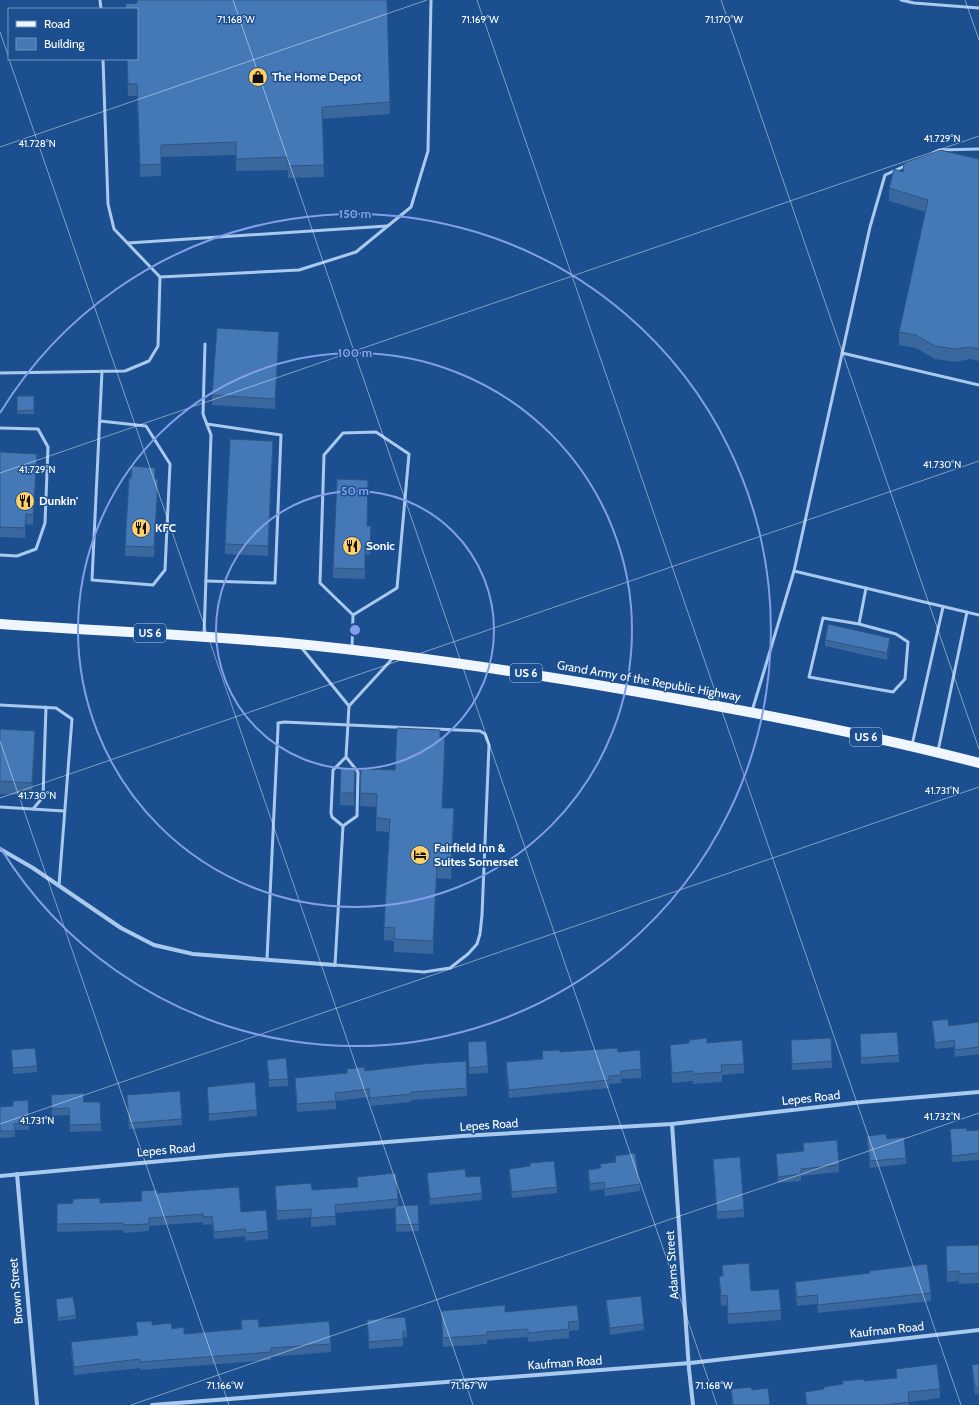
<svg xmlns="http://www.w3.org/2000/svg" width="979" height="1405" viewBox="0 0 979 1405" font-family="Cabin,sans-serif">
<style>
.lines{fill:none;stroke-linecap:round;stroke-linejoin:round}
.lane{stroke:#a9c9ee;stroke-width:3}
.street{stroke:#a9c9ee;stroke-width:4}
.primary{stroke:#f0f6ff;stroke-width:10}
.wall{fill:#3a679d}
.shaded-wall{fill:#305480}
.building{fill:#4478b7;stroke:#305480}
.ticks{fill:none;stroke:#fff;stroke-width:1;stroke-opacity:0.45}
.ring{fill:none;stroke:#839eea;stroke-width:2}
.labels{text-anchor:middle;stroke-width:3;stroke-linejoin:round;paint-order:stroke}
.shield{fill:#1b4f8f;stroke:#bbcadd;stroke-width:1}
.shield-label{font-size:11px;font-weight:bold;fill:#fff}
.poi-label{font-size:12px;font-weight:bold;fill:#fff;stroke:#1b4f8f;text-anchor:start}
.street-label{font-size:12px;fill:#fff;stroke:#1b4f8f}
.ticks-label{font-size:10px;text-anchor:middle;fill:#fff;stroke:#1b4f8f;stroke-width:3;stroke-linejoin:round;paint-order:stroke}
.centre{fill:#839eea;stroke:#1b4f8f;stroke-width:2}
.ring-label{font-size:12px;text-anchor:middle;font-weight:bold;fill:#839eea;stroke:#1b4f8f;stroke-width:3;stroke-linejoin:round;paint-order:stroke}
</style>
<rect width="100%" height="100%" fill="#1b4f8f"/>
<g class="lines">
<g class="lane">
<polyline points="100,0 101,9"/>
<polyline points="901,0 914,3 979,8"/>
<polyline points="103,59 108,204 114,229 160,277"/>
<polyline points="933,153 939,150 979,149"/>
<polyline points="907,165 885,175 870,227 794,571 979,615"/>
<polyline points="128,243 387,226"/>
<polyline points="842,353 979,385"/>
<polyline points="0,373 125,371 149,361 158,346 160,277 299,270 356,252 411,207 428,151 431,0"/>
<polyline points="100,421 146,426 170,464 165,570 153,585 92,580 102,371"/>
<polyline points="0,428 38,429 48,447 45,523 36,549 17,556 0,555"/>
<polyline points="206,581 275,583 281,435 207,424"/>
<polyline points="859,624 896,634 908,642 905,679 893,692 809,677 823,618 859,624 866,588"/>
<polyline points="204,635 211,435 203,414 205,344"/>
<polyline points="301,647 349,706"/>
<polyline points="352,649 353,615 320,583 324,455 343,433 376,432 409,454 397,588 353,615"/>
<polyline points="0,705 56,708 72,719 59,885"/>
<polyline points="752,711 794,571"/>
<polyline points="912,745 943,607"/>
<polyline points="938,751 967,612"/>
<polyline points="346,757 333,770 331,813 332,817 343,826 357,816 358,772 346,757 349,706 393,658"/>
<polyline points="0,807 64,811"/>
<polyline points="33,809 43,797 46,707"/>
<polyline points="267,959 278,728 278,723 284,722 480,731 485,734 489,745 482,915 480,934 477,944 468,954 450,968 424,972 335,965 343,826"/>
</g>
<g class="street">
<polyline points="0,849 33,868 121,928 154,945 193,954 335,965"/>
<polyline points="672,1124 689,1369 693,1405"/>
<polyline points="17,1174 37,1405"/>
<polyline points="0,1176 227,1155 462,1136 672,1124 862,1102 979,1092"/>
<polyline points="152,1405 690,1363 979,1330"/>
</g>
<path class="primary" d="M0,624C99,631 199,635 298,644C410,655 522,672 633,691C749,711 865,733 979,763"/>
</g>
<g class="wall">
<polygon points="137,0 387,0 390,114 322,119 324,177 288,178 288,170 236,171 236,155 161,157 161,176 140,177 137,96 128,96 127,59 137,59"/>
<polygon points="979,159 979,361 970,359 955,362 935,359 916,348 899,345 899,332 926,212 889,201 889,188 903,172"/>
<polygon points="279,342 275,409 212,405 212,395"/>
<rect x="17" y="396" width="17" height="18"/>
<polygon points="273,450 268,556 225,554 225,544"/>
<polygon points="0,452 37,464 33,525 26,524 25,538 0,537"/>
<polygon points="155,479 158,489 154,557 125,556 125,546"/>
<polygon points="368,490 367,526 371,536 370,555 365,555 365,579 333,578 333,568"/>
<polygon points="825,640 890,645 887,660 825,646"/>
<polygon points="0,729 35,744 32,796 0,794"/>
<polygon points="440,739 445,752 442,808 454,821 451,879 437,878 433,954 394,952 394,941 384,940 384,927 389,832 376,831 376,807 360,806 361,769 395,770"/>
<polygon points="355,768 354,806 340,805 340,793"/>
<polygon points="932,1021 949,1026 979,1022 979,1054 955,1057 954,1047 935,1049 932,1028"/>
<polygon points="860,1034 899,1055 899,1062 861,1064"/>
<polygon points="791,1040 832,1061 832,1068 792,1070"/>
<polygon points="468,1042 488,1066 488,1073 469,1074"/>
<polygon points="707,1043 744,1064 744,1073 722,1075 722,1082 693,1084 693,1081 672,1083 670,1055 670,1045"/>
<polygon points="11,1050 37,1066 37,1072 13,1074"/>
<polygon points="542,1051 560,1052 618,1052 641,1069 641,1078 621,1079 621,1083 609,1084 609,1088 509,1098 506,1071 506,1062 542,1059"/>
<polygon points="267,1060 288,1079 288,1086 269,1087"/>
<polygon points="347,1069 365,1071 467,1088 467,1096 411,1100 411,1102 370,1106 369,1097 336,1101 336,1109 297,1112 295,1086 295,1078 347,1073"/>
<polygon points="207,1087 257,1110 257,1116 209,1121"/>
<polygon points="51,1095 84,1102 101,1124 101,1131 70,1132 69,1115 52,1116"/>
<polygon points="127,1095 182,1119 182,1125 129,1129"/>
<polygon points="0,1107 29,1123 29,1130 15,1130 15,1137 0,1138"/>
<polygon points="950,1129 967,1131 979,1130 979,1160 952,1162"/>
<polygon points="867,1136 887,1139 906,1158 906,1164 870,1168 867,1143"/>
<polygon points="803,1143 839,1165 839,1172 801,1176 801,1181 778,1183 776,1154 803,1151"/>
<polygon points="615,1156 640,1184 640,1191 605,1196 604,1189 590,1191 588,1177 588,1170 600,1168 600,1164 615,1162"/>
<polygon points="713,1159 744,1210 744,1217 717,1219"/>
<polygon points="530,1163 557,1187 557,1193 512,1198 509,1176 509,1169 530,1166"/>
<polygon points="427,1173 482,1193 482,1200 430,1205 427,1179"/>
<polygon points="357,1177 398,1199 398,1206 418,1205 419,1231 396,1232 395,1208 335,1213 336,1225 311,1227 311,1217 277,1220 275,1186 312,1190 357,1187"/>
<polygon points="141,1191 157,1193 241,1212 268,1231 268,1239 246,1241 245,1236 214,1239 212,1224 203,1225 203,1222 149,1226 149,1231 124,1233 123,1230 57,1232 57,1204 100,1203 141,1201"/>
<polygon points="979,1245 979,1283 959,1284 959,1281 947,1282 946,1246"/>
<polygon points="722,1265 751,1291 781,1310 781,1320 728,1324 727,1305 721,1306 719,1276 722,1276"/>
<polygon points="795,1282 931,1293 931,1301 818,1313 817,1304 797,1306 795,1290"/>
<polygon points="56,1299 76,1315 76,1319 58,1321"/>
<polygon points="606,1300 644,1324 644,1330 610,1335 606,1306"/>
<polygon points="441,1311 505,1312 579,1321 579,1330 569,1331 569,1338 528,1342 528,1337 487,1340 487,1344 443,1347"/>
<polygon points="241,1320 259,1327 331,1344 331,1352 271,1357 271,1360 140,1370 140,1368 74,1375 71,1351 71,1342 137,1335 136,1322 172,1329 184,1334 241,1329"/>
<polygon points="367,1320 407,1331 407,1337 403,1338 403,1346 369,1349"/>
<polygon points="979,1364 979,1394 975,1395 972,1371 972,1365"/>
<polygon points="896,1369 940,1389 940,1398 909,1402 909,1405 806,1405 805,1392 824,1389 842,1384 842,1381 864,1381 896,1378"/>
<polygon points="731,1389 752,1390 770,1405 732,1405"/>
</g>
<g class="shaded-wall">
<polygon points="279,332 279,342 275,409 275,399"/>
<polygon points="273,441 273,450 268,556 268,546"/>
<polygon points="37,454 37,464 33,525 33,515"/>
<polygon points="158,479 158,489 154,557 154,547"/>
<polygon points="26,514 26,524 25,538 25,528"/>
<polygon points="890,638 890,645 887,660 887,653"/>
<polygon points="35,731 35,744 32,796 32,783"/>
<polygon points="445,739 445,752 442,821 442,808"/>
<polygon points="454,808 454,821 451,879 451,866"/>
<polygon points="437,865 437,878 433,954 433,941"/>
</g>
<g class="building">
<polygon points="137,0 387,0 390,102 322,107 324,165 288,166 288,157 236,159 236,142 161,145 161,164 140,165 137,84 128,84 127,59 137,59 137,9 126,9 125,4 137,3"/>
<polygon points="940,150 979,159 979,349 970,347 955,349 935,346 916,335 899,332 928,200 889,188 894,169 903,172 904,163"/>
<polygon points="217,328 279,332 275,399 212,395"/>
<polygon points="17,396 34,396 34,410 17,411"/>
<polygon points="230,439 273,441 268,546 225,544"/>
<polygon points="0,452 37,454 33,515 26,514 25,528 0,527"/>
<polygon points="132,466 155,468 155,479 158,479 154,547 125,546 129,478 131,478"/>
<polygon points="337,479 368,480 367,526 371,526 370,545 365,545 365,569 333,568"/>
<polygon points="828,624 890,638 887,653 825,640"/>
<polygon points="397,728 440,730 440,739 445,739 442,808 454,808 451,866 437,865 433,941 394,939 395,928 384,927 390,819 376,818 377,794 360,793 361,769 395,770"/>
<polygon points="0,729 35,731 32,783 0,781"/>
<polygon points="341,768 355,768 354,793 340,793"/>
<polygon points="948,1019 949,1026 979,1022 979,1047 955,1050 954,1040 935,1043 932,1021"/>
<polygon points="897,1032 899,1055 861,1058 860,1034"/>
<polygon points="707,1038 707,1043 742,1040 744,1064 721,1065 722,1072 693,1074 693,1071 672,1073 670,1045 689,1043 689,1040"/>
<polygon points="831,1038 832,1061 792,1064 791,1040"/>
<polygon points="486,1041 488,1066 469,1068 468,1042"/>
<polygon points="35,1048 37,1066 13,1068 11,1050"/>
<polygon points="617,1048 618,1052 640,1050 641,1069 621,1071 621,1075 609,1076 609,1080 509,1090 506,1062 543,1059 542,1051 559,1050 560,1052"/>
<polygon points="286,1058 288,1079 269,1080 267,1060"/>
<polygon points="466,1061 467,1088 411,1092 411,1094 370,1098 369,1089 335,1093 336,1101 297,1104 295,1078 347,1073 347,1069 364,1067 365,1071 422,1064"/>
<polygon points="255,1082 257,1110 209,1114 207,1087"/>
<polygon points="180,1091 182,1119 129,1123 127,1095"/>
<polygon points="83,1093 84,1102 100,1102 101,1124 70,1125 69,1108 52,1109 51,1095"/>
<polygon points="28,1100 29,1123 14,1124 15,1131 0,1131 0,1107 13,1106 13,1101"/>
<polygon points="967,1128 967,1131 979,1130 979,1153 952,1156 950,1129"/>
<polygon points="886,1134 887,1139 904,1137 906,1158 870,1161 867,1136"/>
<polygon points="837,1140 839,1165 801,1169 801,1174 778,1177 776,1154 804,1151 803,1143"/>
<polygon points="635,1153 640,1184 605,1189 604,1182 590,1184 588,1170 601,1168 600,1164 616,1162 615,1156"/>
<polygon points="740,1157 744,1210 717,1212 713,1159"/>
<polygon points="554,1161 557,1187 512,1192 509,1169 530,1166 530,1163"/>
<polygon points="465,1169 466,1177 480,1176 482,1193 430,1199 427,1173"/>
<polygon points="396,1173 398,1199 335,1205 336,1216 311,1218 311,1209 277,1211 275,1186 311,1183 312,1190 358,1187 357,1177"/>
<polygon points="239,1187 241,1212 266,1210 268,1231 246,1233 245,1229 214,1232 212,1216 203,1217 203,1214 149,1218 149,1224 124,1225 123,1223 57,1224 57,1204 73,1203 73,1199 100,1198 100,1203 142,1201 141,1191 157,1190 157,1193"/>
<polygon points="418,1205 419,1224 396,1225 395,1206"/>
<polygon points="979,1245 979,1273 959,1274 959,1271 947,1272 946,1246"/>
<polygon points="749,1263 751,1291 779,1289 781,1310 728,1314 727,1295 721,1296 719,1276 723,1276 722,1265"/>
<polygon points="927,1264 931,1293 818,1305 817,1295 797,1297 795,1282 870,1273 869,1271"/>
<polygon points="641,1296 644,1324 610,1328 606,1300"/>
<polygon points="73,1297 76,1315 58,1318 56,1299"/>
<polygon points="505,1305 505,1312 577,1305 579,1321 568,1322 569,1329 528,1333 528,1329 487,1332 487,1335 443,1338 441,1311"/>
<polygon points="405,1317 407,1331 403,1331 403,1339 369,1342 367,1320"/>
<polygon points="258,1319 259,1327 329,1321 331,1344 271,1348 271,1352 140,1362 140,1359 74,1367 71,1342 138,1335 136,1322 152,1321 152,1325 171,1323 172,1329 184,1327 184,1334 242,1329 241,1320"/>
<polygon points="937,1364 940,1389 908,1392 909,1402 884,1405 807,1405 805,1392 824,1389 824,1387 843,1384 842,1381 864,1379 864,1381 897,1378 896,1369"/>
<polygon points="979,1364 979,1388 975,1388 972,1365"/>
<polygon points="751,1387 752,1390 768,1388 770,1405 733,1405 731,1389"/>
</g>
<path class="ticks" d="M233,0L717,1405M477,0L961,1405M721,0L979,749M965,0L979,40M0,32L9,58M9,59L473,1405M0,147L427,0M0,473L979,136M0,741L229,1405M0,798L979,461M0,1124L979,787M131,1405L979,1113"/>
<g class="ring">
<circle cx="355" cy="630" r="139"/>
<circle cx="355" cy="630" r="277"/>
<path d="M0 413A416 416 0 1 1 0 847"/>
</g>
<defs>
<symbol id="shop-disc" viewBox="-11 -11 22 22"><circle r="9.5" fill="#ffd166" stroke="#1b4f8f"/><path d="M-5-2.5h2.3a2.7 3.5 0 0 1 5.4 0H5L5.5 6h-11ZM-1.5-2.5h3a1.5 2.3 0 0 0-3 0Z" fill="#111"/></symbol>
<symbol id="restaurant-disc" viewBox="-11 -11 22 22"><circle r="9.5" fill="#ffd166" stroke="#1b4f8f"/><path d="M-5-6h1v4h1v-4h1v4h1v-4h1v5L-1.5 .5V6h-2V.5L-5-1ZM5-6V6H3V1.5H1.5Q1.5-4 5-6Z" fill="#111"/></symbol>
<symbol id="hotel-disc" viewBox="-11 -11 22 22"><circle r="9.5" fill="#ffd166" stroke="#1b4f8f"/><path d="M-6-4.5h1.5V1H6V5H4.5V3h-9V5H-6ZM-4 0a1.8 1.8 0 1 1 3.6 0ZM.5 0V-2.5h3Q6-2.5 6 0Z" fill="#111"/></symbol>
</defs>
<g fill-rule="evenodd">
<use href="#shop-disc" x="247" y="66" width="22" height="22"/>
<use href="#restaurant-disc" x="14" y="490" width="22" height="22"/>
<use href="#restaurant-disc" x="130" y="517" width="22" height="22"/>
<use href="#restaurant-disc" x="341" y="535" width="22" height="22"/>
<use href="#hotel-disc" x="409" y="844" width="22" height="22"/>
</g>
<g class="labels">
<g class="shield">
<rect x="134" y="624" width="32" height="18" rx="3"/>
<rect x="510" y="664" width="32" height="18" rx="3"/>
<rect x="850" y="728" width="32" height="18" rx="3"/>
</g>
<g class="shield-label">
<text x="150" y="637">US 6</text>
<text x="526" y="677">US 6</text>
<text x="866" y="741">US 6</text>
</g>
<g class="poi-label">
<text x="272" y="81">The Home Depot</text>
<text x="39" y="505">Dunkin'</text>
<text x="155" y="532">KFC</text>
<text x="366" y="550">Sonic</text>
<text x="434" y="852">Fairfield Inn &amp;<tspan x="434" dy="14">Suites Somerset</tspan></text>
</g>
<g class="street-label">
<text transform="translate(649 681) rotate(10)" y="4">Grand Army of the Republic Highway</text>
<text transform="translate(811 1098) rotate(-6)" y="4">Lepes Road</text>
<text transform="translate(489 1125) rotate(-4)" y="4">Lepes Road</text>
<text transform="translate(166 1150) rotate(-5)" y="4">Lepes Road</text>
<text transform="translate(672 1265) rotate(-94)" y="4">Adams Street</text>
<text transform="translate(16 1291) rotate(-95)" y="4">Brown Street</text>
<text transform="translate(887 1330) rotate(-6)" y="4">Kaufman Road</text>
<text transform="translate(565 1363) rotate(-4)" y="4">Kaufman Road</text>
</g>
</g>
<g class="ticks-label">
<text x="236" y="23">71.168°W</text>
<text x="480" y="23">71.169°W</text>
<text x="724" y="23">71.170°W</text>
<text x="942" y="142">41.729°N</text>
<text x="37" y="147">41.728°N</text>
<text x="942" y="468">41.730°N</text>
<text x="37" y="473">41.729°N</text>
<text x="942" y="794">41.731°N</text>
<text x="37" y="799">41.730°N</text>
<text x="942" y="1120">41.732°N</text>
<text x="37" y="1124">41.731°N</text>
<text x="225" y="1389">71.166°W</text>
<text x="469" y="1389">71.167°W</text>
<text x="714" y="1389">71.168°W</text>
</g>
<circle cx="355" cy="630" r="6" class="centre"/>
<g class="ring-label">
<text x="355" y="218">150 m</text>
<text x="355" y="357">100 m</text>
<text x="355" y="495">50 m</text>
</g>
<rect x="8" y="8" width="130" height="52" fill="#1b4f8f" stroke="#7695bc"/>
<rect x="16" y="21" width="20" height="6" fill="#f0f6ff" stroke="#7695bc"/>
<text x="44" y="28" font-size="12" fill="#ffffff">Road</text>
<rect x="16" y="38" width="20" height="12" fill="#4478b7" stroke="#7695bc"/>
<text x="44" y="48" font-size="12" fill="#ffffff">Building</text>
</svg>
